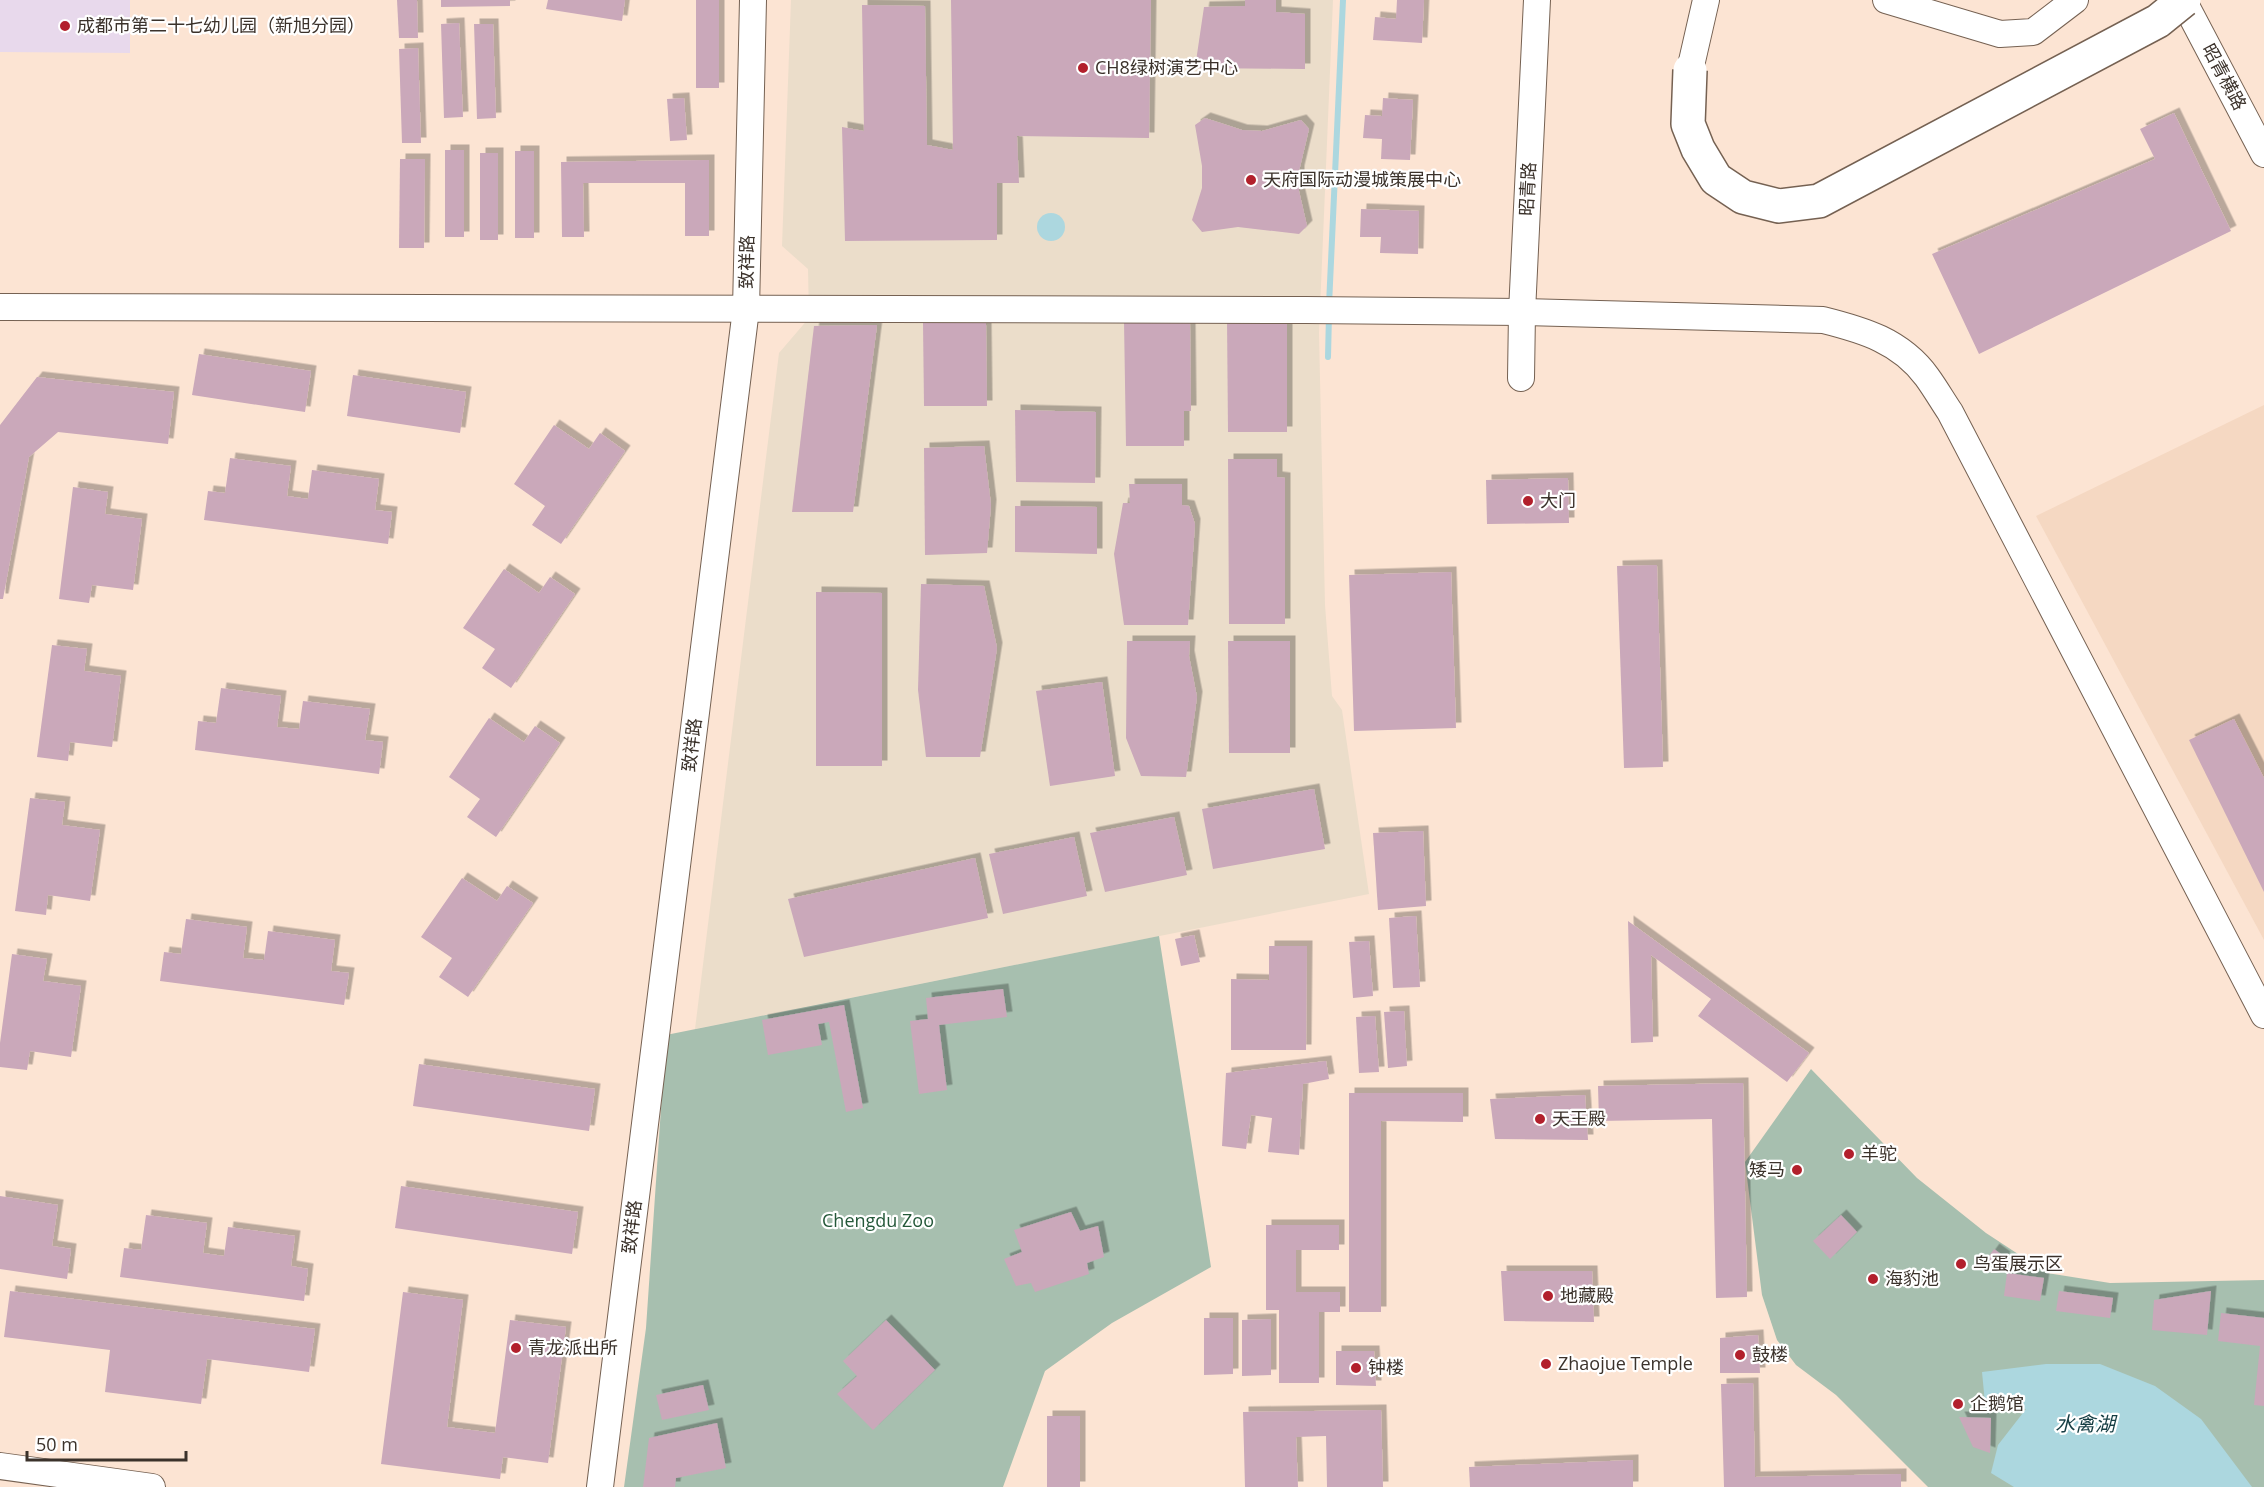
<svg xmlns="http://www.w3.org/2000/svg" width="2264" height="1487" viewBox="0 0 2264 1487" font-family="'Open Sans','Noto Sans SC',sans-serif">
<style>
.commercial{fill:#ebddca}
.built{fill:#f5d8c2}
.education{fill:#e8d9ec}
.green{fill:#a7bfaf}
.water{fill:#acd7df}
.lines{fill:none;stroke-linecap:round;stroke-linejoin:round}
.stream{stroke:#acd7df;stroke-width:6}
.building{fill:#caa8ba;filter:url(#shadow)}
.minor-casing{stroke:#756152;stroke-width:28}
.minor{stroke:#fff;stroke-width:26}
.highway-bridge-casing{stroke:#756152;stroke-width:36;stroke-linecap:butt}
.highway-bridge{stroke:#fff;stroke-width:33}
.poi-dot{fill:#b2202c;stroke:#fff;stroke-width:2}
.labels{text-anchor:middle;stroke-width:4.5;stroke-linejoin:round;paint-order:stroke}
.poi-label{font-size:18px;fill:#3b322b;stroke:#fff;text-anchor:start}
.street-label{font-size:18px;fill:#3b322b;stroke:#fff}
.park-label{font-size:18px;fill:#245839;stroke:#fff}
.water-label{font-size:20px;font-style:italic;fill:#153d43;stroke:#fff}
</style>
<defs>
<filter id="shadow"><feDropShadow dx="5.5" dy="-5.5" stdDeviation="0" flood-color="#0004"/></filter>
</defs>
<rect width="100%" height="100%" fill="#fce4d3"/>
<polygon class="commercial" points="791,0 1333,0 1319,333 1325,605 1332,696 1342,710 1369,894 695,1029 779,353 809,318 808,269 782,246"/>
<polygon class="built" points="2264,405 2264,940 2036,516"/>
<polygon class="education" points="0,0 130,0 130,53 0,52"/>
<g class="green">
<polygon points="1159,936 1211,1267 1112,1323 1045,1371 1003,1487 624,1487 646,1328 666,1035"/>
<polygon points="1811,1069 1917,1178 1986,1233 2047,1273 2110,1283 2264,1280 2264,1487 1928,1487 1836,1395 1796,1365 1777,1340 1762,1295 1745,1162"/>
</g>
<g class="water">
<circle cx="1051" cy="227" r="14"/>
<polygon points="2046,1364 2100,1364 2155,1386 2201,1419 2252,1487 2014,1487 1991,1473 1998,1445 2026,1409 1985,1403 1982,1372"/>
</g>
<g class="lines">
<g class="stream">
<polyline points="1329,305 1343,0"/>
<polyline points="1328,357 1329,315"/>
</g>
</g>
<g class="building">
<polygon points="397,0 417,0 418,38 399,38"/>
<polygon points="441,0 510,0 510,6 441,7"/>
<polygon points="548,0 625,0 622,21 546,9"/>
<rect x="696" y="0" width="23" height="88"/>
<polygon points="951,0 1151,0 1149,138 1017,136 1019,183 997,183 997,240 845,241 842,127 864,131 862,5 925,6 927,145 953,150"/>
<polygon points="1245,0 1276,0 1276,12 1305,14 1305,69 1195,68 1204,7 1245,6"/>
<polygon points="1397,0 1424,0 1422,43 1373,40 1375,17 1396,19"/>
<polygon points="459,23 463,117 444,118 441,24"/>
<polygon points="474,24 493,24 496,118 477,119"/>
<polygon points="418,48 421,143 402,143 399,49"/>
<polygon points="684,98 687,140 670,141 667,99"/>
<polygon points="1383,98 1413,100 1410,160 1381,159 1382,139 1363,138 1365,115 1382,116"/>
<polygon points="2174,113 2231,231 1979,354 1932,254 2155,159 2140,129"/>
<polygon points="1205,118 1242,130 1262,131 1301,120 1309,129 1299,171 1299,191 1307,226 1299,234 1238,227 1202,232 1192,220 1202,188 1202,166 1195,125"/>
<rect x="445" y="150" width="19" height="87"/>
<rect x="515" y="151" width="19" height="87"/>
<rect x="480" y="153" width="18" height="87"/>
<polygon points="400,159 425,159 424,248 399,248"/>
<polygon points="709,160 709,236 685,236 685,183 583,183 584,237 562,237 561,162"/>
<polygon points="1361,209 1419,211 1418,254 1380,253 1381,237 1360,237"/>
<polygon points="1227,318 1287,319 1287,432 1228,432"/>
<polygon points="1124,321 1190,322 1191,411 1184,411 1184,446 1126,446"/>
<polygon points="923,323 986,323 987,406 924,406"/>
<polygon points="877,325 853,512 792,512 814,326"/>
<polygon points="199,354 311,371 305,412 192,395"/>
<polygon points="353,375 466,392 460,433 347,416"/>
<polygon points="37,377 174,392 168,444 58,432 29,457 3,599 0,599 0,425"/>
<polygon points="1015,410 1096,412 1095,483 1016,482"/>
<polygon points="554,425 589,449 600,433 625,451 561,544 532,525 545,506 514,484"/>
<polygon points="984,446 991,505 987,553 925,555 924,448"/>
<polygon points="230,458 291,466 287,496 308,499 312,470 379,479 375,510 392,512 388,544 204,520 208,491 225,493"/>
<polygon points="1228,459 1277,459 1277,477 1285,478 1285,624 1229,624"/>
<polygon points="1568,478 1569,523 1487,524 1486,480"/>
<polygon points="1129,484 1182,484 1182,505 1189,506 1195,524 1188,625 1124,625 1114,554 1123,503 1130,503"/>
<polygon points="73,487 108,492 105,514 142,519 133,590 92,585 89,603 59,599"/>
<polygon points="1015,506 1097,507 1097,554 1015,552"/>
<polygon points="1657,565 1663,767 1624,768 1617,566"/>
<polygon points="504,569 539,593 550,577 575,594 511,688 482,668 495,649 463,628"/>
<polygon points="1451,572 1456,728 1354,731 1349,575"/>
<polygon points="921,584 984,586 997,648 980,757 926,757 918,690"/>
<polygon points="816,592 882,593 882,766 816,766"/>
<polygon points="1127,641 1190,641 1189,656 1197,697 1186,777 1141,776 1126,738"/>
<polygon points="1228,641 1290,641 1290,753 1229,753"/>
<polygon points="52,645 87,649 84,671 121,676 112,747 70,742 68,761 37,757"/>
<polygon points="1102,682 1115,776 1050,786 1036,691"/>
<polygon points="221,688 281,696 277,727 299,729 303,701 370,709 365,740 383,742 379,774 195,750 198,721 216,723"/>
<polygon points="489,718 524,742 535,726 560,743 496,837 467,817 480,799 449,777"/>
<polygon points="2234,719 2264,778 2264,892 2189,740"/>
<polygon points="1314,789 1325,849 1213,869 1202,809"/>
<polygon points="30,798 65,802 62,825 100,830 90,901 48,895 46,915 15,911"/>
<polygon points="1174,817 1187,875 1105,892 1090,833"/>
<polygon points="1423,831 1426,906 1378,910 1373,833"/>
<polygon points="1074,837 1087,896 1003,914 989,854"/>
<polygon points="975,858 988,918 804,957 788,899"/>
<polygon points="462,878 497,901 507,886 533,903 468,997 439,977 452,958 421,937"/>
<polygon points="1416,916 1420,987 1393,988 1389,918"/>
<polygon points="186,919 247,927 243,958 264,960 268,931 335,940 331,971 349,973 344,1005 160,981 164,952 181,954"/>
<polygon points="1628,921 1809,1053 1787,1082 1698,1016 1711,999 1651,955 1653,1042 1631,1043"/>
<polygon points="1194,935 1200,962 1181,966 1175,939"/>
<polygon points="1369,941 1373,996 1353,998 1349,942"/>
<polygon points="1269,946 1307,946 1306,1050 1231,1050 1231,979 1269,980"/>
<polygon points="12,954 47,959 43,981 81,986 71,1057 30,1051 27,1070 0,1067 0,1043"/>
<polygon points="1003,989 1007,1017 939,1025 947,1090 919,1094 910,1021 928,1019 926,998"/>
<polygon points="844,1005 863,1108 846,1112 829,1022 818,1024 822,1045 768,1055 762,1020"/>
<polygon points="1404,1011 1407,1066 1388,1068 1384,1012"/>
<polygon points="1375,1016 1379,1072 1359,1073 1356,1017"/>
<polygon points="1326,1061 1329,1079 1303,1084 1299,1155 1268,1152 1272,1118 1251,1115 1246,1149 1222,1146 1226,1073"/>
<polygon points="419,1064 595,1089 589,1131 413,1106"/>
<polygon points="1743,1083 1747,1297 1716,1298 1712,1119 1599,1121 1598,1086"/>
<polygon points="1349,1093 1463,1093 1463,1122 1381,1121 1381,1312 1349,1312"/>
<polygon points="1585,1095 1588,1140 1495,1139 1490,1099"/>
<polygon points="401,1186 578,1212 572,1254 395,1228"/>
<polygon points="0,1196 58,1205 52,1246 71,1249 67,1279 0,1269"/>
<polygon points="1071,1212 1080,1231 1098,1226 1104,1257 1087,1263 1089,1274 1035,1292 1031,1283 1016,1286 1004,1259 1022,1252 1014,1230"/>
<polygon points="146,1215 207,1223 203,1253 224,1256 228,1227 295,1236 291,1266 308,1269 304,1301 120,1277 124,1248 141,1250"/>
<polygon points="1841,1215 1857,1232 1830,1259 1813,1241"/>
<polygon points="1266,1225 1339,1225 1339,1250 1296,1250 1296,1292 1340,1292 1340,1312 1319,1312 1319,1383 1279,1383 1279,1310 1266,1310"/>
<polygon points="1994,1249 2005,1257 1998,1268 1986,1260"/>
<polygon points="1501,1271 1592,1271 1594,1322 1504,1321"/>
<polygon points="2007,1273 2044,1278 2040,1301 2004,1296"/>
<polygon points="10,1291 315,1329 309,1372 207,1359 201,1404 105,1392 110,1350 4,1337"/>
<polygon points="2059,1291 2113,1298 2110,1318 2056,1311"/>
<polygon points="2211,1291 2207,1335 2152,1330 2154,1300"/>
<polygon points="403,1292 463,1300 447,1427 495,1433 510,1320 566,1327 548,1463 503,1457 500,1479 381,1464"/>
<polygon points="2221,1313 2264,1318 2264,1406 2254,1405 2260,1346 2218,1341"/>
<polygon points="1204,1318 1233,1318 1233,1374 1204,1375"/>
<polygon points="1271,1319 1271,1375 1242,1376 1242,1320"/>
<polygon points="886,1320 935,1370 873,1430 837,1394 857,1376 843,1361"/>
<polygon points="1758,1335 1760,1373 1720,1373 1720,1338"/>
<polygon points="1336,1351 1374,1351 1376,1386 1336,1385"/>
<polygon points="1753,1383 1755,1477 1901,1474 1901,1487 1724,1487 1721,1384"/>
<polygon points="703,1385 709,1410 662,1420 656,1395"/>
<polygon points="1381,1410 1383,1487 1327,1487 1326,1436 1296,1437 1298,1487 1245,1487 1243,1412"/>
<rect x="1047" y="1416" width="33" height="71"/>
<polygon points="1959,1417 1991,1418 1990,1453 1973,1447"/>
<polygon points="717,1423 726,1468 676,1478 675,1487 643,1487 649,1438"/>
<polygon points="1633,1460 1633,1487 1470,1487 1469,1467"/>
</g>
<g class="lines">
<defs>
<g id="minor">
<polyline points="1886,0 2000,34 2033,32 2075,0"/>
<polyline points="2183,0 2264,154"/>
<polyline points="1690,70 1706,0"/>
<path d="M0,307L1306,310L1522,312L1823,320C1863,330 1901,341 1927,377C1935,388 1942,400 1950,412L2264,1015"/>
<polyline points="1521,378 1522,312 1537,0"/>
<polyline points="0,1466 152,1487"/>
<polyline points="600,1487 746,309 753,0"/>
</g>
</defs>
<use href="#minor" class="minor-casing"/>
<use href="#minor" class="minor"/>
<defs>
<polyline id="highway-bridge" points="1690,70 1688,124 1698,149 1716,179 1743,197 1779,206 1819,201 2158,21 2184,0"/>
</defs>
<use href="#highway-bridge" class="highway-bridge-casing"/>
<use href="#highway-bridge" class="highway-bridge"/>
</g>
<g class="poi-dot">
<circle cx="65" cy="26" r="6"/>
<circle cx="1083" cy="68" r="6"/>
<circle cx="1251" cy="180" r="6"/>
<circle cx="1528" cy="501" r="6"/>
<circle cx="1540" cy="1119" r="6"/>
<circle cx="1849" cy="1154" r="6"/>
<circle cx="1797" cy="1170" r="6"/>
<circle cx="1961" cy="1264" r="6"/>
<circle cx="1873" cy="1279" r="6"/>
<circle cx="1548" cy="1296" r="6"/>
<circle cx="516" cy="1348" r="6"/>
<circle cx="1740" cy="1355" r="6"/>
<circle cx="1546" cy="1364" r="6"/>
<circle cx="1356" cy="1368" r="6"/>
<circle cx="1958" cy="1404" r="6"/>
</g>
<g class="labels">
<g class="poi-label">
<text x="77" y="32">成都市第二十七幼儿园（新旭分园）</text>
<text x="1095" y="74">CH8绿树演艺中心</text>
<text x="1263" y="186">天府国际动漫城策展中心</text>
<text x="1540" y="507">大门</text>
<text x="1552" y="1125">天王殿</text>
<text x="1861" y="1160">羊驼</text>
<text x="1785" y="1176" text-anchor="end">矮马</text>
<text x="1973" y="1270">鸟蛋展示区</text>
<text x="1885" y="1285">海豹池</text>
<text x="1560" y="1302">地藏殿</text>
<text x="528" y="1354">青龙派出所</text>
<text x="1752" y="1361">鼓楼</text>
<text x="1558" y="1370">Zhaojue Temple</text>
<text x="1368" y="1374">钟楼</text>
<text x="1970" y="1410">企鹅馆</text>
</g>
<g class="street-label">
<text transform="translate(2224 77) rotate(62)" y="6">昭青横路</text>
<text transform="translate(1528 189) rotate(-87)" y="6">昭青路</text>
<text transform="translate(747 262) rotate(-89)" y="6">致祥路</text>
<text transform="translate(692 745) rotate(-83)" y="6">致祥路</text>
<text transform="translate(632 1227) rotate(-83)" y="6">致祥路</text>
</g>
<g class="park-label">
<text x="878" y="1227">Chengdu Zoo</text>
</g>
<g class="water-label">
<text x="2085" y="1431">水禽湖</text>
</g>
</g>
<path d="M27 1451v9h159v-9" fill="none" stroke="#3b322b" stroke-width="3"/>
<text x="36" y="1451" font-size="18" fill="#3b322b" stroke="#ffffff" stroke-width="4.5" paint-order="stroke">50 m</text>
</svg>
